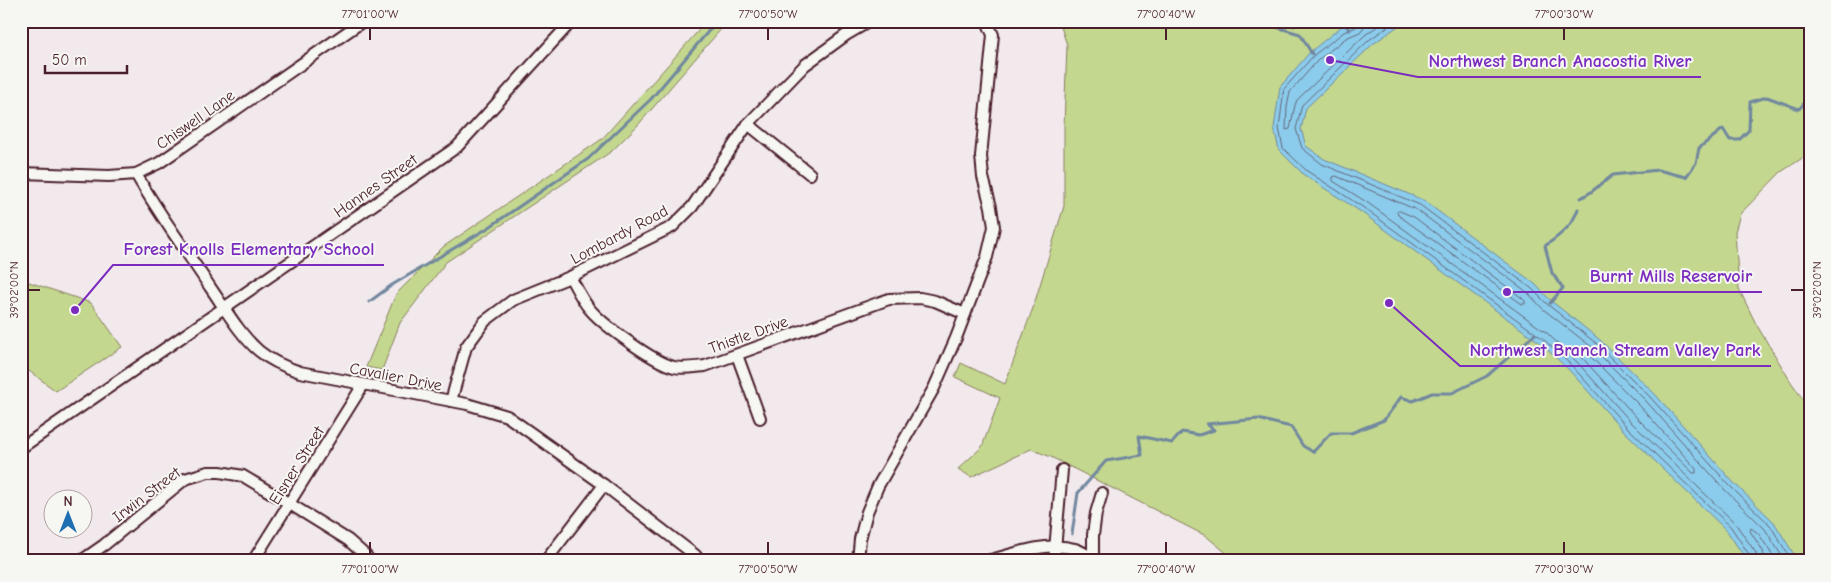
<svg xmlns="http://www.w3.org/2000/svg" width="1831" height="582" viewBox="0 0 1831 582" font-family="'Comic Neue',sans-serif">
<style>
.green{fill:#c3d88e;stroke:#867c5c}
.water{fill:#8bccec;stroke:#71879f}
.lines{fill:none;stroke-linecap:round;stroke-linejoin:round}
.shore{stroke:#646478;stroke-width:1}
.stream{stroke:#71879f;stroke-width:3}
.street-casing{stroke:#4a1f2b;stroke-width:14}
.street{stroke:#f6f6f2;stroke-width:10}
.ticks{fill:none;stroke:#4a1f2b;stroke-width:2}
.labels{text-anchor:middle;stroke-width:4;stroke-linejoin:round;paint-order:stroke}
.street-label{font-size:16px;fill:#4a1f2b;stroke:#f6f6f2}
.leader{fill:none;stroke:#7b2cbf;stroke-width:2}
.callout-dot{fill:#7b2cbf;stroke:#f6f6f2;stroke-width:2}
.callout-label{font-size:18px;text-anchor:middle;font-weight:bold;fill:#7b2cbf;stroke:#f6f6f2;stroke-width:4;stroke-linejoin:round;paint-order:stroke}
.neatline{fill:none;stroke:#4a1f2b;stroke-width:2}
.ticks-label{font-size:12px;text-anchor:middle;fill:#4a1f2b}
</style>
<rect width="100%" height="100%" fill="#f2e9ed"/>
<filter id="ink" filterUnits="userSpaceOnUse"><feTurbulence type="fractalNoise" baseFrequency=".02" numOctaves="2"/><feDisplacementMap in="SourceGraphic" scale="10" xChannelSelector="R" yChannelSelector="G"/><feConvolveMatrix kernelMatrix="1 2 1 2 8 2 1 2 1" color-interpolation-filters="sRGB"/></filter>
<g filter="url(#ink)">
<g class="green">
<polygon points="707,21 728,21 638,125 612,151 446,262 400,323 382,370 366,367 396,294 443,247 602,139"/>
<polygon points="1059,21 1810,21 1810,153 1781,172 1740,214 1735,232 1739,289 1756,324 1791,382 1810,409 1810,561 1236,561 1206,536 1051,457 1031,449 971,477 958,469 982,447 1000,398 955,377 961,363 1005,384 1033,308 1064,206 1064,126 1067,45"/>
<polygon points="29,282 91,303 122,347 56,391 21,365 21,285"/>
</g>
<polygon class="water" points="1356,21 1405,21 1373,44 1306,108 1301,129 1306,146 1324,159 1423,200 1535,284 1550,300 1600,340 1654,393 1733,482 1774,522 1798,561 1747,561 1727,531 1623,430 1568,369 1539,342 1361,212 1304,175 1279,150 1274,128 1280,87 1310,52 1342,26 1348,26"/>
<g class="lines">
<g class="shore">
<polyline points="1358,21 1356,27 1344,32 1314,55 1284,89 1279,128 1283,148 1307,171 1364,208 1542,338 1571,365 1627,427 1731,527 1750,556 1751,561"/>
<polyline points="1364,21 1364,27 1360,32 1346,38 1318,60 1290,92 1287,107 1286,130 1290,129 1295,105 1297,100 1365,35 1385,21"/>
<polyline points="1396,21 1369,40 1302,105 1296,129 1302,148 1322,164 1420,205 1531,288 1547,304 1597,344 1650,397 1730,486 1770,525 1792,561"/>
<polygon points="1400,211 1414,217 1522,298 1525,301 1525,304 1522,304 1398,215 1397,212"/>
<polygon points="1576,347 1579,347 1588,354 1640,406 1696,469 1696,473 1693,473 1637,418 1576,351"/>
<polyline points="1757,561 1756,553 1735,523 1632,423 1576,361 1547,333 1368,203 1333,181 1333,177 1336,176 1417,210 1527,292 1543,309 1593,348 1646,401 1725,490 1765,529 1785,561"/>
<polyline points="1765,561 1763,551 1750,531 1751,528 1759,534 1776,561"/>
</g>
<g class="stream">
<polyline points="1276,21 1276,27 1300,34 1312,54"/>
<polyline points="1286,21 1294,26 1296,21"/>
<polyline points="1342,21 1350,30"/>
<polyline points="1581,198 1591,192 1613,175 1658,170 1686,177 1696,163 1699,148 1723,129 1730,140 1739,140 1749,130 1750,102 1767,97 1799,109 1807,100 1810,100"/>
<polyline points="369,302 392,285 488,228 588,159 651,99 717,21"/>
<path d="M1550,303L1563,288L1552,273L1545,246C1560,235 1572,227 1578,209"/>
<polyline points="1072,534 1078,493 1106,461 1142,455 1139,436 1172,443 1182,432 1199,435 1214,430 1207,424 1258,419 1291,427 1303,446 1313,452 1331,433 1351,433 1384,420 1401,397 1413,401 1432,393 1452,393 1487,376 1535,334"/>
</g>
<defs>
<g id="street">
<polyline points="748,124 810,174"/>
<polyline points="21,173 109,176 136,174 159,163 363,21"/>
<path d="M136,174C158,213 185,249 210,287C224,307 240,335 259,351C271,361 285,367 300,372L467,404L507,416L604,485L695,555L700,561"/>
<path d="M570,277C576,287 581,298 588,307C601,324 654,362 674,367C683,369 695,367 705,366L889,299L920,298L935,301L965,314"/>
<polyline points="737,355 760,418"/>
<polyline points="451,401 466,347 485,321 513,300 570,277 672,227 692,207 748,124 805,65 846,35 870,21"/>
<polyline points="21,448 457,147 572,21"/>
<polyline points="547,559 604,485"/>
<polyline points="81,561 104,545 185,479 208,472 220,472 243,476 290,504 348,540 365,555 370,561"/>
<polyline points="253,561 363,385"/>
<polyline points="858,561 860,539 867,512 878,486 934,388 956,338 987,257 994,227 991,207 983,177 981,156 993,35 987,21"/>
<path d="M987,561C1015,554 1046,541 1075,549C1081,551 1087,555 1093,558"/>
<polyline points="1054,561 1062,470"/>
<polyline points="1093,561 1093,535 1096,513 1102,493"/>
</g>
</defs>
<use href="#street" class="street-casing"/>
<use href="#street" class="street"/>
</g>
</g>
<path class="ticks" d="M370,28V40M768,28V40M1166,28V40M1564,28V40M28,290H40M1791,290H1804M370,542V554M768,542V554M1166,542V554M1564,542V554"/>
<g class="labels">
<g class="street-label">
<text transform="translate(195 119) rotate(-35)" y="6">Chiswell Lane</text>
<text transform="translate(375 185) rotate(-35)" y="6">Hannes Street</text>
<text transform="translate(619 234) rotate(-28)" y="6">Lombardy Road</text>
<text transform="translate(748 334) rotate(-20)" y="6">Thistle Drive</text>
<text transform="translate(396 376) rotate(11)" y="6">Cavalier Drive</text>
<text transform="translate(296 465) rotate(-58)" y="6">Eisner Street</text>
<text transform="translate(146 494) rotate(-37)" y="6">Irwin Street</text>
</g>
</g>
<path class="leader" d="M1330 60L1418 77H1701M75 310L113 265H384M1507 292L1580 292H1762M1389 303L1460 366H1771"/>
<g class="callout-dot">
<circle cx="1330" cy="60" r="5"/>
<circle cx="75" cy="310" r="5"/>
<circle cx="1507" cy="292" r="5"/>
<circle cx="1389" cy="303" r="5"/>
</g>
<g class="callout-label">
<text x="1560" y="67">Northwest Branch Anacostia River</text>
<text x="249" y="255">Forest Knolls Elementary School</text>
<text x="1671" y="282">Burnt Mills Reservoir</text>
<text x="1615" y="356">Northwest Branch Stream Valley Park</text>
</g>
<rect width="1831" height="582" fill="none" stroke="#f6f6f2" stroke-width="55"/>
<g transform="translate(68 514)"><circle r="24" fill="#f6f6f2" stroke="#b1a0a2"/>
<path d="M0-4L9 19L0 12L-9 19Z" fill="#1f6fb2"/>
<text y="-8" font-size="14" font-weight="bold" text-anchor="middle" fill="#4a1f2b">N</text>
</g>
<path d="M45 65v8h82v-8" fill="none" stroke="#4a1f2b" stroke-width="2.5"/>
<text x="52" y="65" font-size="15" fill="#4a1f2b" stroke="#f6f6f2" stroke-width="4" paint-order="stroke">50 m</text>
<rect x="28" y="28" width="1776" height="526" class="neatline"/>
<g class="ticks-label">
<text x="370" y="18">77°01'00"W</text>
<text x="768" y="18">77°00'50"W</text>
<text x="1166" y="18">77°00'40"W</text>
<text x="1564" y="18">77°00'30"W</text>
<text transform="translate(14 290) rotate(-90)" y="4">39°02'00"N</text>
<text transform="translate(1817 290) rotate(-90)" y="4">39°02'00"N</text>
<text x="370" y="573">77°01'00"W</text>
<text x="768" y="573">77°00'50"W</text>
<text x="1166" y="573">77°00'40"W</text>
<text x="1564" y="573">77°00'30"W</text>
</g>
</svg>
